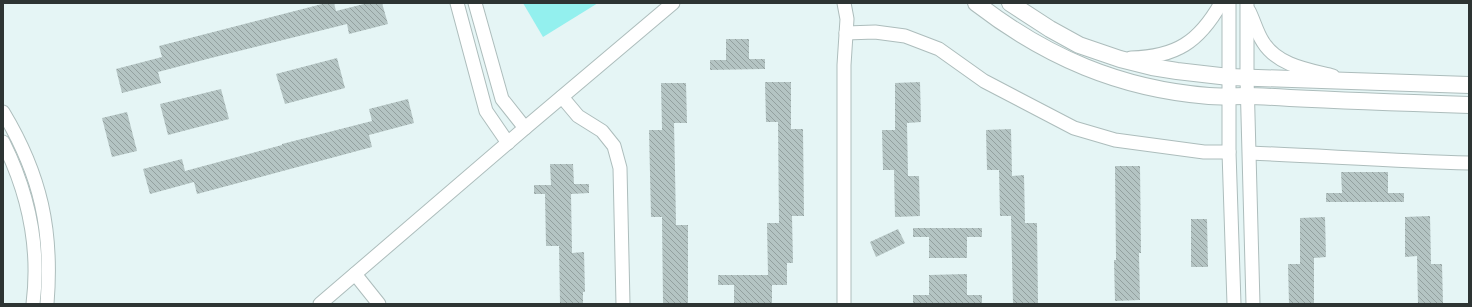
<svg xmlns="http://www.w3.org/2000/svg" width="1472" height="307" viewBox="0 0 1472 307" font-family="'Varela Round',sans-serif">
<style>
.green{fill:#93f0ee}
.building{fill:url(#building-back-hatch)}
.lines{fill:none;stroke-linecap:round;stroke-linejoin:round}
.minor-casing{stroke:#adbdbc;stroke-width:15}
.major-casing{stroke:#adbdbc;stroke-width:18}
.minor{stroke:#fff;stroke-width:13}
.major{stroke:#fff;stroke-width:16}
</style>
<defs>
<pattern id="building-back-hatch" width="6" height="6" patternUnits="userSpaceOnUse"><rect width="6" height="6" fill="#b4c4c3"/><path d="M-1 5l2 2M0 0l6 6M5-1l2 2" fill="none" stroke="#93a09f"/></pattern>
</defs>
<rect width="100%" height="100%" fill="#e5f5f5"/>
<polygon class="green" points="523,3 598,3 543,37"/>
<g class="building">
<polygon points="326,3 334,3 336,11 368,3 382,3 388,24 349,34 347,24 211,58 158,72 161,83 122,93 116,69 162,57 159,46"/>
<polygon points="726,39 749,39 749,59 765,59 765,69 710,70 710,60 726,60"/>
<polygon points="337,58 345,88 285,104 276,74"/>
<polygon points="765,82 791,82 791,129 803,129 804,216 792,216 793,263 787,263 787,285 772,285 772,304 734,304 734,285 718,285 718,275 768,275 767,223 779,223 778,122 766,122"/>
<polygon points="920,82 921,122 907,123 908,176 919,176 920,216 895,217 894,170 883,170 882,130 895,130 895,83"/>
<polygon points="661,83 686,83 687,123 674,123 675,170 676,225 688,225 688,304 663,304 662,217 651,217 649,130 662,130"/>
<polygon points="221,89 229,119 168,135 160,104"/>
<polygon points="408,99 414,123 369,135 372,147 197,194 194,182 150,194 143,169 182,159 185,171 282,145 282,144 372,121 369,109"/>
<polygon points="127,112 137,151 112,157 102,118"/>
<polygon points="1011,129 1012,176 1024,175 1025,223 1037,223 1038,304 1013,304 1011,216 1000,216 999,170 987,170 986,130"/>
<polygon points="550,164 573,164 574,184 589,184 589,193 571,194 572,253 584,252 585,292 583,292 583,304 560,304 559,246 546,246 545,194 534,194 534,185 551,185"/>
<polygon points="1115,166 1140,166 1141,253 1139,253 1140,300 1115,301 1114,260 1116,260"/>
<polygon points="1341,172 1388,172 1388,193 1404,193 1404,202 1326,202 1326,193 1342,193"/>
<polygon points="1430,216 1431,264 1442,264 1443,304 1418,304 1417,256 1405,257 1405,217"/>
<polygon points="1325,217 1326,257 1314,258 1314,304 1289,304 1288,264 1300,264 1300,218"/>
<polygon points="1191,219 1207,219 1208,267 1191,267"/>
<polygon points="913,228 982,228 982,237 967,237 967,258 929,258 929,237 913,237"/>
<polygon points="898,229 905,243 876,257 870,242"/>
<polygon points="967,274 967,295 982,295 982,304 913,304 913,295 929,295 929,275"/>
</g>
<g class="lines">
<defs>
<g id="minor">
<polyline points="457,3 486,111 508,143"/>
<polyline points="475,3 502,99 525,128"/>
<polyline points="844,3 847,19 844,65 844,304"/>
<polyline points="1229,3 1229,152 1234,304"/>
<polyline points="1247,3 1247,78 1253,304"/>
<path d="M1249,11C1254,21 1257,33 1263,42C1278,66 1309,70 1333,76"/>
<polyline points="846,33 875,32 905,36 939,49 984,81 1074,128 1115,140 1204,152 1229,152"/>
<path d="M1131,58C1176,57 1199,42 1221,3"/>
<polyline points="562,97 578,116 602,131 614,146 620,168 623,304"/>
<path d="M3,112C41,175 53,231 47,304"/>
<path d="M3,142C28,192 40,248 33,304"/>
<path d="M1250,153C1323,156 1396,161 1469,163"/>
<polyline points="355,274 379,304"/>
<polyline points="320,304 525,128 673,3"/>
</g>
<g id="major">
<path d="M976,3C1046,57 1120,89 1209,96C1221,97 1233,96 1245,96C1260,96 1275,97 1290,98C1350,101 1409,103 1469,105"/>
<polyline points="1010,3 1050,29 1079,45 1120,59 1152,67 1177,71 1229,77 1469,85"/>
</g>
</defs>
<use href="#minor" class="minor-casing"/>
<use href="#major" class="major-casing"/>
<use href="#minor" class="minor"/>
<use href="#major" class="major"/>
</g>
<rect width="1472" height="307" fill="none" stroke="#2d3433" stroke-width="8"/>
</svg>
